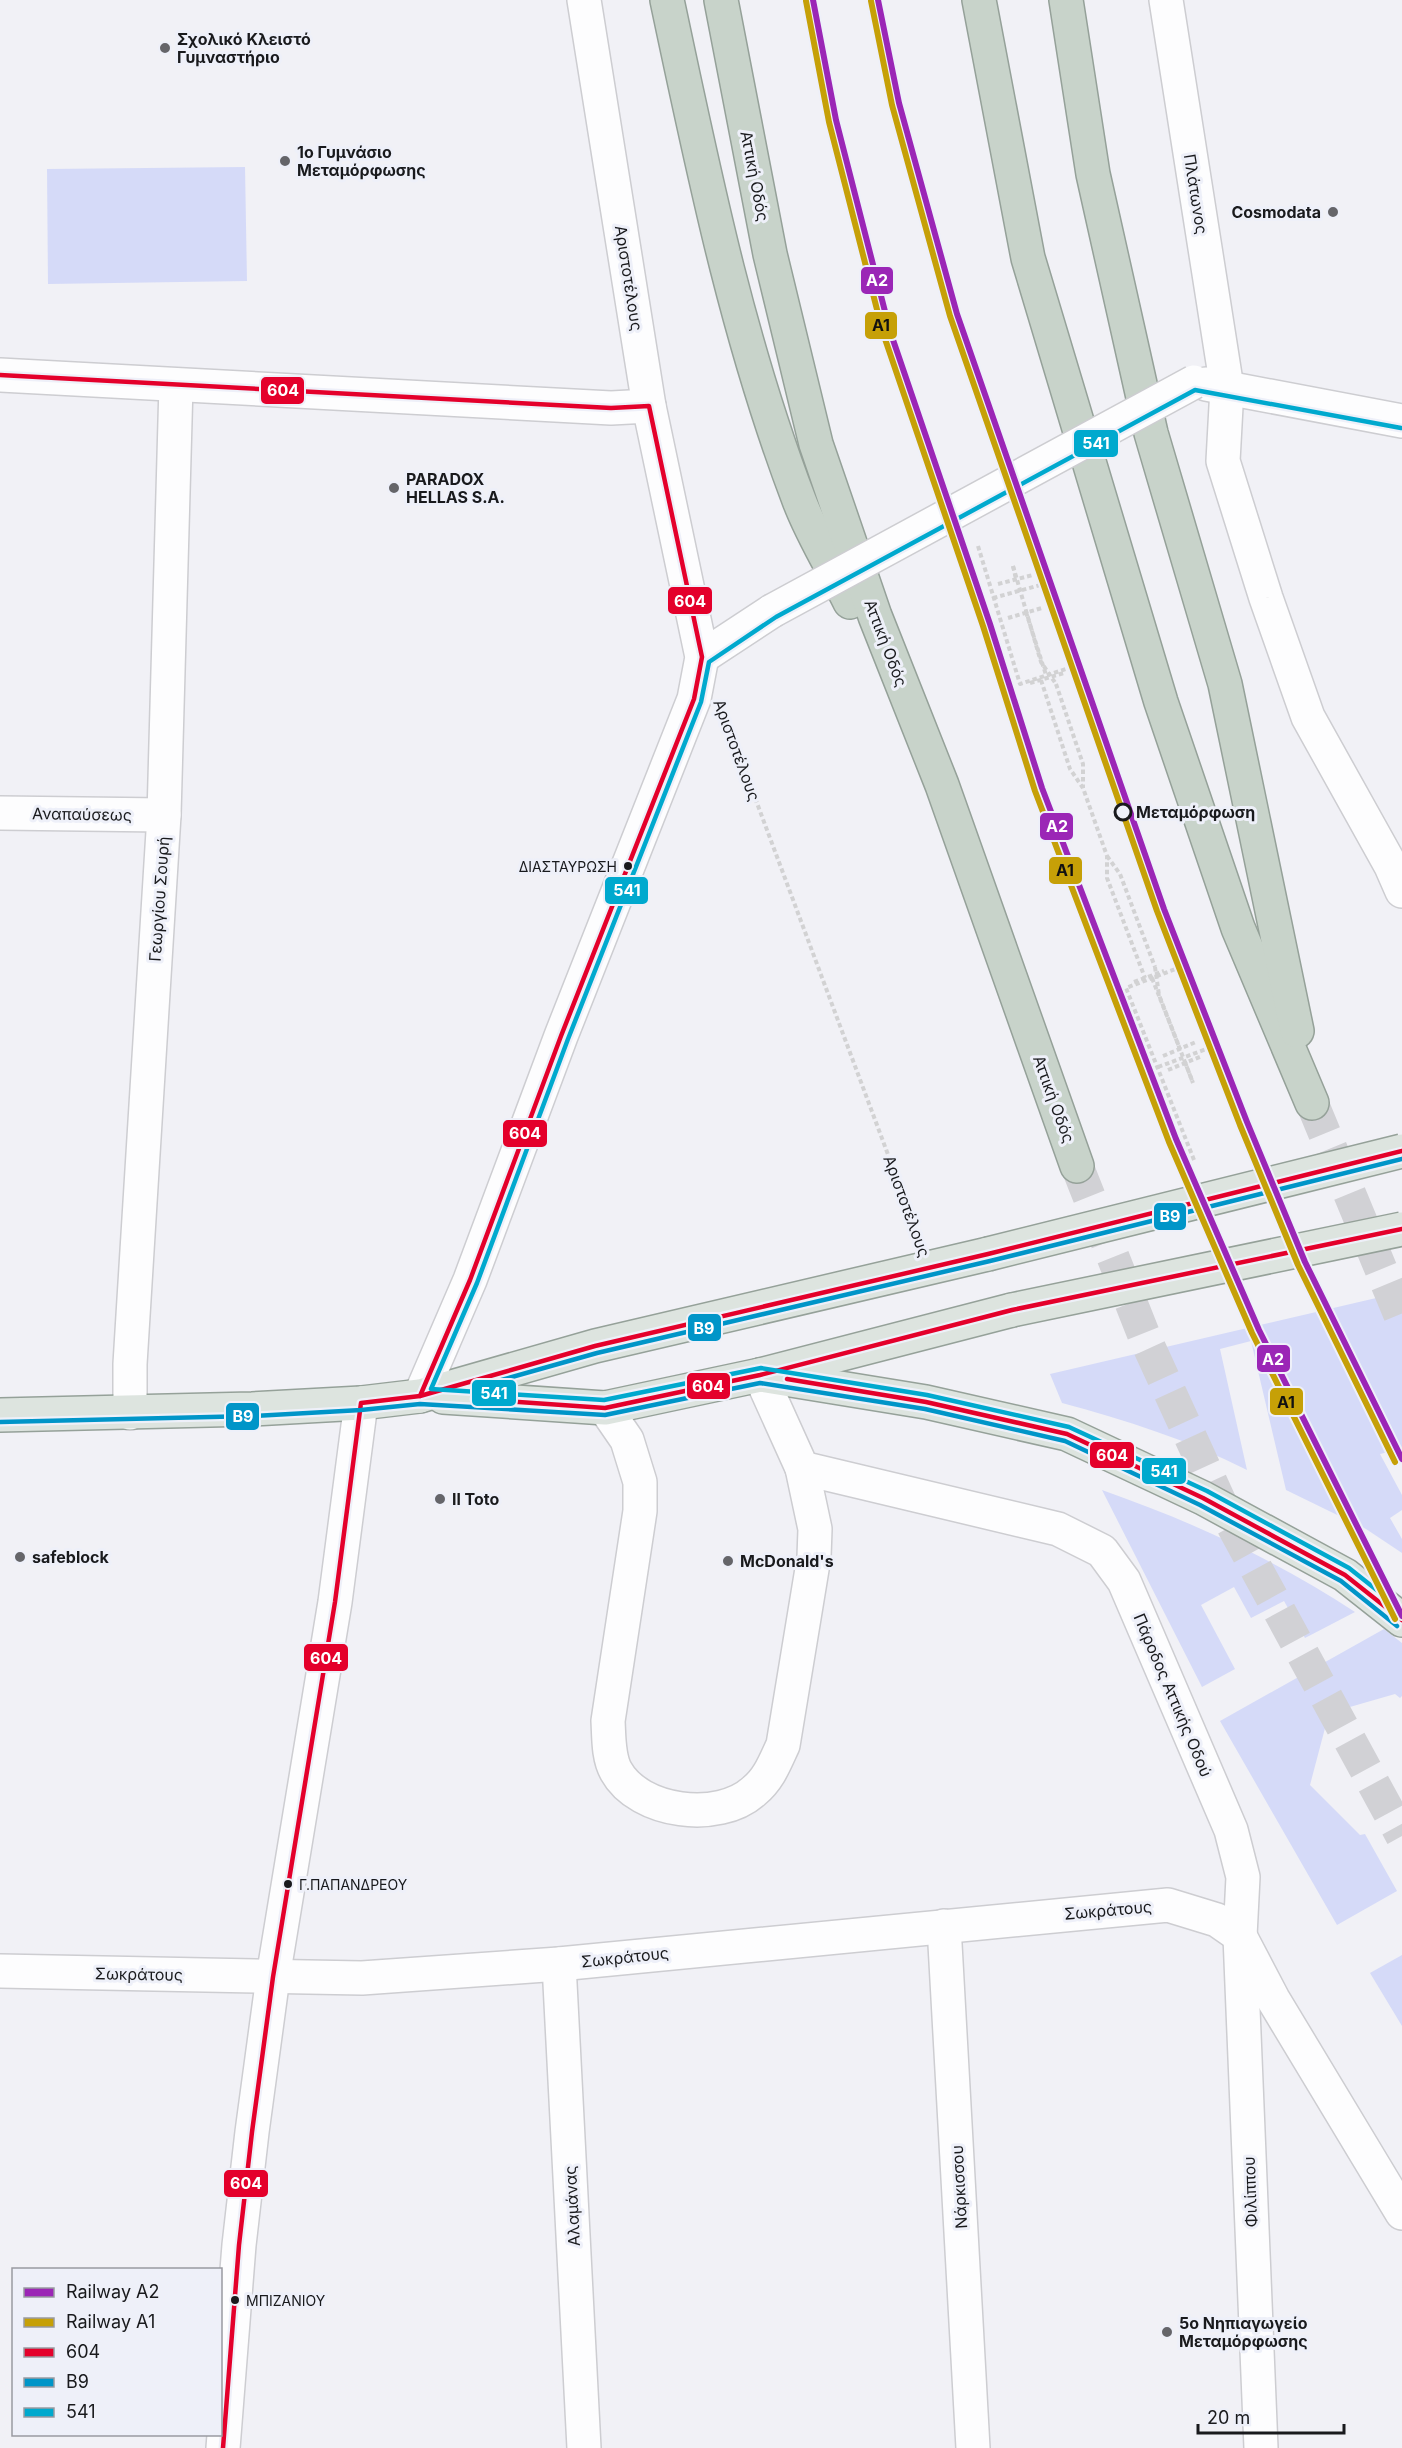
<svg xmlns="http://www.w3.org/2000/svg" width="1402" height="2448" viewBox="0 0 1402 2448" font-family="Inter,sans-serif">
<style>
.green{fill:#d5daf8}
.lines{fill:none;stroke-linecap:round;stroke-linejoin:round}
.highway-tunnel{stroke:#d1d1d5;stroke-width:33;stroke-dasharray:33 16;stroke-linecap:butt}
.minor-casing{stroke:#cdcdd1;stroke-width:36}
.major-casing{stroke:#95a199;stroke-width:36}
.highway-casing{stroke:#95a199;stroke-width:36}
.path{stroke:#d2d2d3;stroke-width:4;stroke-dasharray:4.5 3;stroke-linecap:butt}
.minor{stroke:#fdfdfe;stroke-width:33}
.major{stroke:#dde4df;stroke-width:33}
.highway{stroke:#c8d3ca;stroke-width:33}
.minor-bridge-casing{stroke:#cdcdd1;stroke-width:36;stroke-linecap:butt}
.major-bridge-casing{stroke:#95a199;stroke-width:36;stroke-linecap:butt}
.path-bridge{stroke:#d2d2d3;stroke-width:4;stroke-dasharray:4.5 3;stroke-linecap:butt}
.minor-bridge{stroke:#fdfdfe;stroke-width:33}
.major-bridge{stroke:#dde4df;stroke-width:33}
.bus-1-casing{stroke:#eef0f9;stroke-width:9}
.bus-2-casing{stroke:#eef0f9;stroke-width:9}
.bus-3-casing{stroke:#eef0f9;stroke-width:9}
.bus-1{stroke:#e4002b;stroke-width:4.5}
.bus-2{stroke:#0095c8;stroke-width:4.5}
.bus-3{stroke:#00a9ce;stroke-width:4.5}
.rail-1-casing{stroke:#eef0f9;stroke-width:10}
.rail-2-casing{stroke:#eef0f9;stroke-width:10}
.rail-1{stroke:#9b26b6;stroke-width:6}
.rail-2{stroke:#c6a007;stroke-width:6}
.poi-dot{fill:#656569;stroke:#eef0f9;stroke-width:2}
.stop-dot{fill:#eef0f9;stroke:#191a1d;stroke-width:3}
.bus-dot{fill:#191a1d;stroke:#eef0f9;stroke-width:2}
.labels{text-anchor:middle;stroke-width:6;stroke-linejoin:round;paint-order:stroke}
.bus-label{font-size:14px;fill:#191a1d;stroke:#eef0f9;text-anchor:start}
.poi-label{font-size:16px;font-weight:bold;fill:#191a1d;stroke:#eef0f9;text-anchor:start}
.street-label{font-size:16px;fill:#191a1d;stroke:#eef0f9}
.stop-label{font-size:16px;font-weight:bold;fill:#191a1d;stroke:#eef0f9;text-anchor:start}
.line-badge{stroke:#eef0f9;stroke-width:2}
.badge-label{font-size:16px;text-anchor:middle;font-weight:bold;fill:#fff}
.pale-badge-label{font-size:16px;text-anchor:middle;font-weight:bold;fill:#111}
</style>
<rect width="100%" height="100%" fill="#f1f1f6"/>
<g class="green">
<polygon points="245,167 247,281 48,284 47,169"/>
<path d="M1402,1292V1449L1380,1454L1402,1495V1510L1390,1518L1402,1539V1553L1366,1529L1286,1490L1251,1341L1220,1349L1247,1470C1188,1440 1126,1420 1062,1403L1050,1374Z"/>
<path d="M1102,1490C1190,1521 1277,1560 1355,1612L1305,1638L1284,1601L1251,1618L1234,1587L1201,1605L1235,1669L1202,1687Z"/>
<polygon points="1384,1629 1402,1643 1402,1696 1400,1698 1395,1694 1329,1713 1310,1785 1360,1835 1365,1834 1397,1891 1337,1925 1220,1721"/>
<polygon points="1402,1955 1402,2026 1370,1973"/>
</g>
<g class="lines">
<g class="highway-tunnel">
<polyline points="1312,1103 1402,1320"/>
<polyline points="1077,1166 1145,1338 1222,1506 1402,1836"/>
</g>
<defs>
<g id="minor">
<polyline points="1166,0 1227,388 1223,461 1266,598 1308,717 1391,866 1402,891"/>
<polyline points="0,375 611,408 649,406"/>
<polyline points="1206,384 1402,421"/>
<polyline points="702,657 772,611"/>
<polyline points="0,813 164,815"/>
<polyline points="760,1375 802,1468 1058,1529 1102,1551 1124,1581 1231,1830 1243,1877 1240,1936 1261,2448"/>
<polyline points="420,1396 470,1280 561,1036 694,699 702,657 649,406 584,0"/>
<path d="M605,1408L627,1440L640,1482V1511L608,1721C609,1737 608,1757 616,1771C639,1813 719,1823 754,1791C769,1779 775,1762 783,1745L814,1557L815,1529L802,1468"/>
<polyline points="130,1413 130,1364 164,815 176,385"/>
<polyline points="944,1926 973,2448"/>
<polyline points="559,1964 584,2448"/>
<polyline points="0,1971 362,1978 559,1964 1168,1905 1217,1920 1240,1936 1273,1999 1402,2213"/>
<polyline points="223,2448 239,2245 252,2132 273,1977 335,1602 361,1403"/>
</g>
<g id="major">
<polyline points="760,1375 926,1402 1067,1434 1203,1498 1345,1575 1402,1620"/>
<polyline points="443,1397 605,1408 760,1375 1012,1310"/>
<polyline points="0,1415 252,1409 361,1403 420,1396 595,1346 988,1254"/>
</g>
<g id="highway">
<path d="M667,0C703,169 737,338 799,500C812,535 833,568 850,602"/>
<polyline points="721,0 770,254 816,444 875,616 942,785 1077,1166"/>
<polyline points="979,0 1028,258 1161,702 1238,928 1312,1103"/>
<polyline points="1066,0 1093,174 1151,433 1225,684 1297,1031"/>
</g>
</defs>
<use href="#minor" class="minor-casing"/>
<use href="#major" class="major-casing"/>
<use href="#highway" class="highway-casing"/>
<g class="path">
<polyline points="978,546 1020,684 1072,667 1026,520"/>
<polyline points="1013,566 1016,579"/>
<polyline points="998,584 1033,575"/>
<polyline points="993,598 1044,584"/>
<polyline points="1026,612 1046,675"/>
<polyline points="1008,618 1042,608"/>
<polyline points="1041,680 1070,769 1083,788 1107,856 1107,878 1145,978"/>
<polyline points="1030,683 1064,673"/>
<polyline points="1056,684 1083,764 1083,788"/>
<polyline points="729,728 915,1227"/>
<polyline points="1107,856 1120,874 1155,967"/>
<polyline points="1152,978 1180,1049"/>
<polyline points="1134,982 1164,971"/>
<polyline points="1163,1056 1196,1042"/>
<polyline points="1185,1062 1193,1083"/>
<polyline points="1158,1067 1209,1048"/>
<polyline points="1168,1070 1202,1056"/>
<polyline points="1194,1160 1126,988 1178,968 1248,1146"/>
</g>
<use href="#minor" class="minor"/>
<use href="#major" class="major"/>
<use href="#highway" class="highway"/>
<defs>
<polyline id="minor-bridge" points="772,611 1194,382"/>
<g id="major-bridge">
<polyline points="988,1254 1402,1151"/>
<polyline points="1012,1310 1402,1229"/>
</g>
</defs>
<use href="#minor-bridge" class="minor-bridge-casing"/>
<use href="#major-bridge" class="major-bridge-casing"/>
<g class="path-bridge">
<polyline points="1013,566 1041,662 1056,684"/>
<polyline points="1155,967 1159,995 1193,1083"/>
</g>
<use href="#minor-bridge" class="minor-bridge"/>
<use href="#major-bridge" class="major-bridge"/>
<defs>
<g id="bus-1">
<polyline points="0,375 611,408 649,406 702,657 694,699 561,1036 470,1280 420,1396"/>
<polyline points="787,1379 926,1402 1067,1434 1203,1498 1345,1575 1402,1620"/>
<polyline points="474,1399 605,1408 760,1375 1012,1310 1402,1229"/>
<polyline points="223,2448 239,2245 252,2132 273,1977 335,1602 361,1403 420,1396 595,1346 988,1254 1402,1151"/>
</g>
<g id="bus-2">
<polyline points="473,1388 597,1353 990,1261 1402,1159"/>
<polyline points="0,1422 252,1416 361,1410 420,1404 605,1415 760,1383 925,1409 1065,1441 1200,1505 1341,1581 1397,1626"/>
</g>
<polyline id="bus-3" points="1401,428 1195,390 776,617 709,662 701,702 568,1039 477,1283 431,1389 604,1400 761,1368 927,1395 1069,1427 1207,1491 1349,1568 1402,1610"/>
</defs>
<use href="#bus-1" class="bus-1-casing"/>
<use href="#bus-2" class="bus-2-casing"/>
<use href="#bus-3" class="bus-3-casing"/>
<use href="#bus-1" class="bus-1"/>
<use href="#bus-2" class="bus-2"/>
<use href="#bus-3" class="bus-3"/>
<defs>
<g id="rail-1">
<polyline points="813,0 836,120 890,331 990,624 1042,788 1176,1139 1259,1330 1402,1616"/>
<polyline points="878,0 899,103 957,314 1164,909 1247,1122 1305,1262 1402,1459"/>
</g>
<g id="rail-2">
<polyline points="806,1 829,122 883,333 983,626 1035,791 1169,1142 1252,1333 1395,1619"/>
<polyline points="871,1 892,105 950,316 1157,911 1240,1125 1298,1265 1395,1462"/>
</g>
</defs>
<use href="#rail-1" class="rail-1-casing"/>
<use href="#rail-2" class="rail-2-casing"/>
<use href="#rail-1" class="rail-1"/>
<use href="#rail-2" class="rail-2"/>
</g>
<g class="poi-dot">
<circle cx="165" cy="48" r="6"/>
<circle cx="285" cy="161" r="6"/>
<circle cx="1333" cy="212" r="6"/>
<circle cx="394" cy="488" r="6"/>
<circle cx="440" cy="1499" r="6"/>
<circle cx="20" cy="1557" r="6"/>
<circle cx="728" cy="1561" r="6"/>
<circle cx="1167" cy="2332" r="6"/>
</g>
<circle class="stop-dot" cx="1123" cy="812" r="8"/>
<g class="bus-dot">
<circle cx="628" cy="866" r="5"/>
<circle cx="288" cy="1884" r="5"/>
<circle cx="235" cy="2300" r="5"/>
</g>
<g class="labels">
<g class="bus-label">
<text x="617" y="872" text-anchor="end">ΔΙΑΣΤΑΥΡΩΣΗ</text>
<text x="299" y="1890">Γ.ΠΑΠΑΝΔΡΕΟΥ</text>
<text x="246" y="2306">ΜΠΙΖΑΝΙΟΥ</text>
</g>
<g class="poi-label">
<text x="177" y="45">Σχολικό Κλειστό<tspan x="177" dy="18">Γυμναστήριο</tspan></text>
<text x="297" y="158">1ο Γυμνάσιο<tspan x="297" dy="18">Μεταμόρφωσης</tspan></text>
<text x="1321" y="218" text-anchor="end">Cosmodata</text>
<text x="406" y="485">PARADOX<tspan x="406" dy="18">HELLAS S.A.</tspan></text>
<text x="452" y="1505">Il Toto</text>
<text x="32" y="1563">safeblock</text>
<text x="740" y="1567">McDonald's</text>
<text x="1179" y="2329">5ο Νηπιαγωγείο<tspan x="1179" dy="18">Μεταμόρφωσης</tspan></text>
</g>
<g class="street-label">
<text transform="translate(755 176) rotate(79)" y="6">Αττική Οδός</text>
<text transform="translate(1196 194) rotate(81)" y="6">Πλάτωνος</text>
<text transform="translate(629 278) rotate(81)" y="6">Αριστοτέλους</text>
<text transform="translate(886 643) rotate(69)" y="6">Αττική Οδός</text>
<text transform="translate(737 750) rotate(70)" y="6">Αριστοτέλους</text>
<text transform="translate(82 814) rotate(1)" y="6">Αναπαύσεως</text>
<text transform="translate(159 899) rotate(-86)" y="6">Γεωργίου Σουρή</text>
<text transform="translate(1054 1099) rotate(70)" y="6">Αττική Οδός</text>
<text transform="translate(907 1206) rotate(70)" y="6">Αριστοτέλους</text>
<text transform="translate(1173 1695) rotate(67)" y="6">Πάροδος Αττικής Οδού</text>
<text transform="translate(1108 1910) rotate(-5)" y="6">Σωκράτους</text>
<text transform="translate(625 1957) rotate(-6)" y="6">Σωκράτους</text>
<text transform="translate(139 1974) rotate(1)" y="6">Σωκράτους</text>
<text transform="translate(959 2187) rotate(-93)" y="6">Νάρκισσου</text>
<text transform="translate(1250 2192) rotate(-92)" y="6">Φιλίππου</text>
<text transform="translate(572 2206) rotate(-93)" y="6">Αλαμάνας</text>
</g>
<g class="stop-label">
<text x="1136" y="818">Μεταμόρφωση</text>
</g>
</g>
<g class="line-badge">
<rect x="860" y="266" width="34" height="29" rx="6" fill="#9b26b6"/>
<rect x="864" y="311" width="34" height="29" rx="6" fill="#c6a007"/>
<rect x="260" y="376" width="45" height="29" rx="6" fill="#e4002b"/>
<rect x="1073" y="429" width="46" height="29" rx="6" fill="#00a9ce"/>
<rect x="667" y="586" width="46" height="29" rx="6" fill="#e4002b"/>
<rect x="1039" y="812" width="35" height="29" rx="6" fill="#9b26b6"/>
<rect x="1048" y="856" width="35" height="29" rx="6" fill="#c6a007"/>
<rect x="604" y="876" width="45" height="29" rx="6" fill="#00a9ce"/>
<rect x="502" y="1119" width="46" height="29" rx="6" fill="#e4002b"/>
<rect x="1153" y="1202" width="34" height="29" rx="6" fill="#0095c8"/>
<rect x="687" y="1313" width="35" height="29" rx="6" fill="#0095c8"/>
<rect x="1256" y="1344" width="35" height="29" rx="6" fill="#9b26b6"/>
<rect x="686" y="1372" width="45" height="28" rx="6" fill="#e4002b"/>
<rect x="471" y="1379" width="46" height="28" rx="6" fill="#00a9ce"/>
<rect x="1269" y="1387" width="35" height="29" rx="6" fill="#c6a007"/>
<rect x="225" y="1402" width="35" height="29" rx="6" fill="#0095c8"/>
<rect x="1089" y="1441" width="46" height="28" rx="6" fill="#e4002b"/>
<rect x="1141" y="1457" width="46" height="28" rx="6" fill="#00a9ce"/>
<rect x="303" y="1643" width="46" height="29" rx="6" fill="#e4002b"/>
<rect x="223" y="2169" width="46" height="29" rx="6" fill="#e4002b"/>
</g>
<g class="badge-label">
<text x="877" y="286">A2</text>
<text x="283" y="396">604</text>
<text x="1096" y="449">541</text>
<text x="690" y="607">604</text>
<text x="1057" y="832">A2</text>
<text x="627" y="896">541</text>
<text x="525" y="1139">604</text>
<text x="1170" y="1222">Β9</text>
<text x="704" y="1334">Β9</text>
<text x="1273" y="1365">A2</text>
<text x="708" y="1392">604</text>
<text x="494" y="1399">541</text>
<text x="243" y="1422">Β9</text>
<text x="1112" y="1461">604</text>
<text x="1164" y="1477">541</text>
<text x="326" y="1664">604</text>
<text x="246" y="2189">604</text>
</g>
<g class="pale-badge-label">
<text x="881" y="331">A1</text>
<text x="1065" y="876">A1</text>
<text x="1286" y="1408">A1</text>
</g>
<rect x="12" y="2268" width="210" height="168" fill="#eef0f9" stroke="#999aa1" stroke-width="1.5"/>
<rect x="24" y="2288" width="30" height="9" fill="#9b26b6" stroke="#999aa1" stroke-width="1.5"/>
<text x="66" y="2298" font-size="18" fill="#191a1d">Railway A2</text>
<rect x="24" y="2318" width="30" height="9" fill="#c6a007" stroke="#999aa1" stroke-width="1.5"/>
<text x="66" y="2328" font-size="18" fill="#191a1d">Railway A1</text>
<rect x="24" y="2348" width="30" height="9" fill="#e4002b" stroke="#999aa1" stroke-width="1.5"/>
<text x="66" y="2358" font-size="18" fill="#191a1d">604</text>
<rect x="24" y="2378" width="30" height="9" fill="#0095c8" stroke="#999aa1" stroke-width="1.5"/>
<text x="66" y="2388" font-size="18" fill="#191a1d">Β9</text>
<rect x="24" y="2408" width="30" height="9" fill="#00a9ce" stroke="#999aa1" stroke-width="1.5"/>
<text x="66" y="2418" font-size="18" fill="#191a1d">541</text>
<path d="M1198 2424v9h146v-9" fill="none" stroke="#191a1d" stroke-width="3"/>
<text x="1207" y="2424" font-size="18" fill="#191a1d" stroke="#eef0f9" stroke-width="4.5" paint-order="stroke">20 m</text>
</svg>
